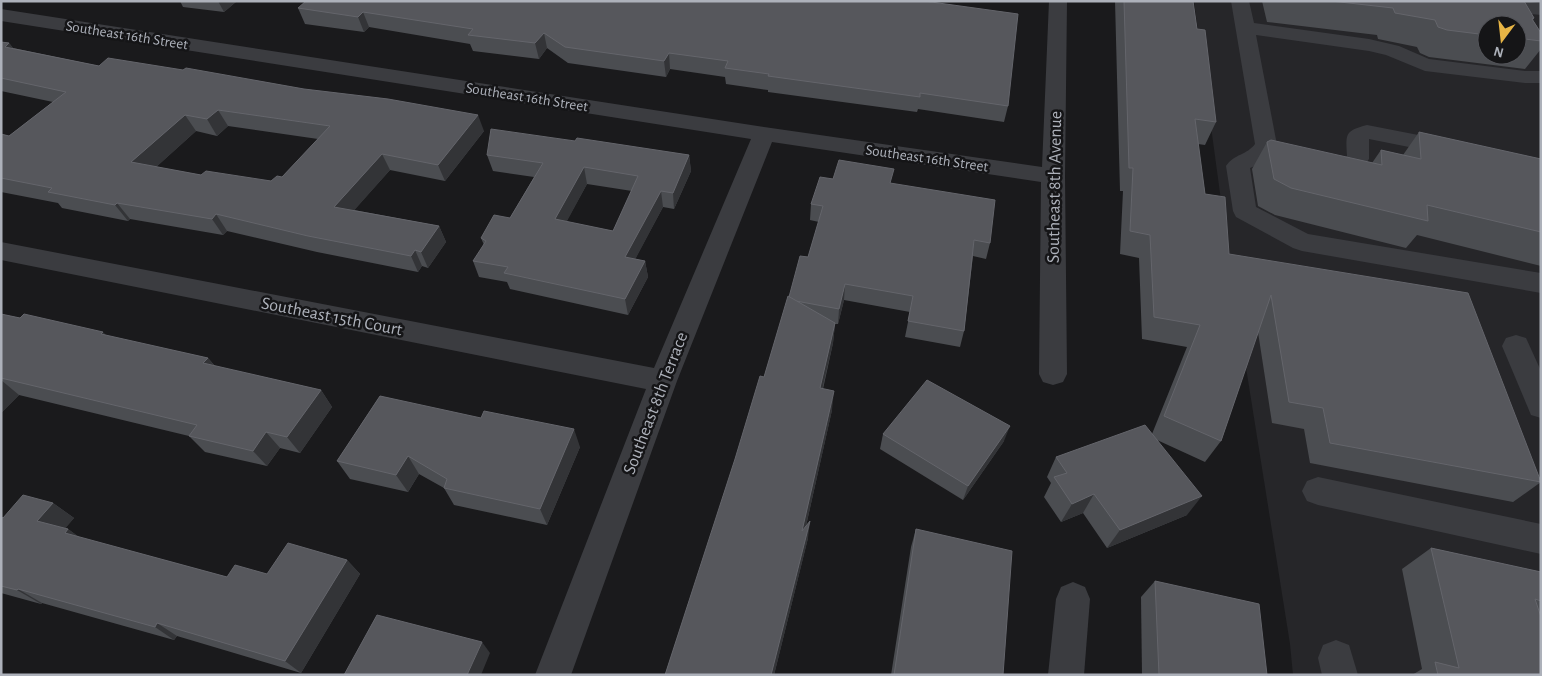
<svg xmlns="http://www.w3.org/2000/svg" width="1542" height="676" viewBox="0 0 1542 676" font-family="'Alegreya Sans',sans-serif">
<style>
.built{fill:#262629;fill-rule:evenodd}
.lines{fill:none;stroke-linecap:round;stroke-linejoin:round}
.minor{fill:#3b3c40;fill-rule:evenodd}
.wall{fill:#4b4d51;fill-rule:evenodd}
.shaded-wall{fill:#333437}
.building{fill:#56575c;stroke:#64656b;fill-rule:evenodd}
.labels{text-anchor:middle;stroke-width:5;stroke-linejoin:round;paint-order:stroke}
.far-street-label{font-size:15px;fill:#adb1ba;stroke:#151517}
.street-label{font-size:18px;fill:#adb1ba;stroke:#151517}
</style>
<rect width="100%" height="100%" fill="#1a1a1c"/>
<path class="built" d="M1194,1H1541V675H1293L1290,644L1230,267ZM1487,25H1517V55H1487Z"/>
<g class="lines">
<g class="minor">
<polygon points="1049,1 1067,1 1065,176 1067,374 1063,382 1053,385 1043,382 1039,374 1041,182 772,142 677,381 571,675 535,675 646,389 1,260 1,242 654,368 751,139 1,21 1,9 764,127 1042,167"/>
<path d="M1231,1H1249L1254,23L1369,39L1399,46L1429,59L1525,71H1541V83H1525L1425,71L1386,55L1369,51L1256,35L1277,145L1266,161L1250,168L1256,207L1308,234L1541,273V293L1302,251L1293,248L1236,217L1233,211L1226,166C1234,154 1247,155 1255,144Z"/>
<polygon points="1457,1 1521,1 1541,3 1541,15 1466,7 1459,5"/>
<path d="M1367,125L1449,141L1457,143L1460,148L1457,153L1449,155L1369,139V159C1357,178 1334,181 1314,175L1310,170L1314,165C1327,161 1334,165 1347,156C1346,134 1344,131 1367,125Z"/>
<polygon points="1516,335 1526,338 1541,371 1541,418 1531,415 1502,346 1506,338"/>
<polygon points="1318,477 1541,524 1541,554 1318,505 1307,501 1302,491 1307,481"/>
<polygon points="1073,582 1085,587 1090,599 1084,675 1048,675 1056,599 1061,587"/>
<polygon points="1336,640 1349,645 1358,675 1322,675 1318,658 1323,645"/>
</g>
</g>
<g class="wall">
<polygon points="180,1 237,1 224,12 183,7"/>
<polygon points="924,1 1008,106 1004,122 918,109 917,112 768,92 768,90 726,84 725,77 670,69 666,77 568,63 547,48 539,59 473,51 470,44 369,27 364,32 305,24 298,8"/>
<polygon points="1115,1 1193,1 1197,29 1216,122 1205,145 1198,144 1205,194 1229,254 1541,482 1513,502 1310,463 1304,429 1272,423 1258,332 1221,441 1205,462 1157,440 1187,515 1107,548 1083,513 1061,522 1044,497 1051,483 1047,477 1056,457 1152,434 1187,347 1142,339 1139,258 1120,254 1123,191 1120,191"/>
<path d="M1262,1H1524L1534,18L1533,20L1541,33V49L1525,69L1429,57L1420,53L1417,47L1378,39L1377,35L1267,22ZM1487,25H1517V55H1487Z"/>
<path d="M1,42L9,43L13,48L99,66L484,131L445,181L390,170L354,210L439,226L446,242L428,268L422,266L418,272L317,252L227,231L223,235L130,219L128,221L62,208L58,203L1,192V134L9,136L53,102L1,91ZM228,126L318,139L282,177L271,181L201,175L156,167L196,131L217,136Z"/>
<polygon points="1419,132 1541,159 1541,266 1417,235 1406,248 1275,215 1258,206 1252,169 1267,142 1372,163 1381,150 1403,155"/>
<path d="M575,141L689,155L691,171L674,209L663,207L635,259L645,261L648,277L628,315L510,289L507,282L479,277L473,261L484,245L481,238L510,218L534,177L493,171L487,155ZM587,184L632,191L613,231L566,222Z"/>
<polygon points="833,179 891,184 990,243 986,259 973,256 964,331 960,347 905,337 910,312 844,300 838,324 835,324 833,343 823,389 832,410 806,526 808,538 774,675 665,675 764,377 789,297 808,257 819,222 810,220 811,204"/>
<polygon points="1,314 208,358 215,366 321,390 332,407 300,453 280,448 267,466 205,452 189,436 19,395 1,413"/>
<polygon points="380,396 580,447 547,525 454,505 444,488 419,474 408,492 350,479 337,461"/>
<polygon points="883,434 1004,441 963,500 880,449"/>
<polygon points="53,503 74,518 65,528 68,529 80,538 227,577 267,574 347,560 360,574 301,673 177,636 174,640 42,603 41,604 1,593 1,517 3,518"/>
<polygon points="916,529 1003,675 891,675 911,547"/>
<polygon points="1431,548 1541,572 1541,675 1412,675 1422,669 1402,569"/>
<polygon points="1155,581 1267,675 1142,675 1141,597"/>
</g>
<g class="shaded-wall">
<polygon points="218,1 237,1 224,12"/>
<polygon points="363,12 369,27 364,32 358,17"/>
<polygon points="544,33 547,48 539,59 535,43"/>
<polygon points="9,43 22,59 5,47"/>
<polygon points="669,53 670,69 666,77 664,61"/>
<polygon points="218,110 228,126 217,136 207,119"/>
<polygon points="185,115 196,131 143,179 131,162"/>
<polygon points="478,115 484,131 445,181 438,165"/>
<polygon points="382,154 390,170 343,223 334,207"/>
<polygon points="689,155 691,171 674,209 673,193"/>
<polygon points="584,167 587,184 559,236 555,219"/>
<polygon points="661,191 663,207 628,273 625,257"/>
<polygon points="117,203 130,219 128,221 115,205"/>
<polygon points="216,214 227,231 223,235 212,219"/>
<polygon points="439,226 446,242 428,268 421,252"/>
<polygon points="415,250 422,266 418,272 411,256"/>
<polygon points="645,261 648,277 628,315 625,299"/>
<polygon points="845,284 844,300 838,324 839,309"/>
<polygon points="835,323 833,343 818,407 820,388"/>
<polygon points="103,332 120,349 101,334"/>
<polygon points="208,358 222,375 203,363"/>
<polygon points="1,380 19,395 1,413"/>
<polygon points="321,390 332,407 300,453 287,437"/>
<polygon points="834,391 832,410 801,548 802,531"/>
<polygon points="1010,426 1004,441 963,500 968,486"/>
<polygon points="574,429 580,447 547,525 540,509"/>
<polygon points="266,432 280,448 267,466 253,451"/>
<polygon points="408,456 419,474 408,492 396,475"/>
<polygon points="1094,494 1083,513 1061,522 1072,504"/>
<polygon points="1202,496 1187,515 1107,548 1120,530"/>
<polygon points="53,503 74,518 59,536 37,521"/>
<polygon points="810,521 808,538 774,675 771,675"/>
<polygon points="68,529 89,544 65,533"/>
<polygon points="347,560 360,574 301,673 285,661"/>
<polygon points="18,589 42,603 41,604 17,590"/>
<polygon points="157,623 177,636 174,640 155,627"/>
<polygon points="482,642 490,653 481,675 467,675"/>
</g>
<g class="building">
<polygon points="306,1 924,1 1018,14 1008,106 920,93 920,97 768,76 769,74 725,68 728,61 669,53 664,61 565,47 544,33 535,43 468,35 473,29 363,12 358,17 298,8"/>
<polygon points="1124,1 1193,1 1197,29 1205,30 1216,122 1195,119 1205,194 1225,197 1229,254 1468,293 1541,482 1330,443 1323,408 1289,402 1271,295 1221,441 1164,416 1200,325 1154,317 1150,235 1130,231 1133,168 1129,168"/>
<polygon points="1331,1 1524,1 1534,18 1532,19 1541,33 1541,41 1517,38 1517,25 1487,25 1487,35 1447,30 1438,27 1435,20 1395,13 1393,8"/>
<path d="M1,42L9,43L5,47L99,66L108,58L183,70L186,68L304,89L388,99L478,115L438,165L382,154L334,207L439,226L421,252L415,250L411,256L308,236L216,214L212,219L117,203L115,205L48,192L52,188L1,178V134L9,136L66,92L1,78ZM218,110L330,126L282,177L277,176L271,181L206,171L201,175L131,162L185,115L207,119Z"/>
<path d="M491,129L575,141L577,138L689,155L673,193L661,191L625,257L645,261L625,299L504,273L508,267L473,261L486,241L481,238L494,215L510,218L543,163L487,155ZM584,167L638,176L613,231L555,219Z"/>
<polygon points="1419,132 1541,159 1541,232 1427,205 1428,221 1291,188 1274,179 1267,142 1271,140 1382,165 1381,150 1421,159"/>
<polygon points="839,160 894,169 890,183 995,200 990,243 974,240 964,331 908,321 913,296 845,284 839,309 796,301 789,297 800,256 808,257 823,206 811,204 820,177 833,179"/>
<polygon points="788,296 835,323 820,388 834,391 802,531 810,521 771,675 665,675 735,459 760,376 764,377"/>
<polygon points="1,314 20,318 24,314 103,332 101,334 208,358 203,363 321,390 287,437 266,432 253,451 189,436 197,425 1,378"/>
<polygon points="927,380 1010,426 968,486 883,434"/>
<polygon points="380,396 481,418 484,411 574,429 540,509 444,488 447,479 408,456 396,475 337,461"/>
<polygon points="1145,425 1202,496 1120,530 1094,494 1072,504 1054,477 1067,473 1056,457"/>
<polygon points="23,495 53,503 37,521 68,529 65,533 227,577 235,565 267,574 288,543 347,560 285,661 157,623 155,627 18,589 17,590 1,586 1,517 3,518"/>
<polygon points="916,529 1012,551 1003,675 894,675"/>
<polygon points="1431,548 1541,572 1541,601 1535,599 1541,617 1541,675 1438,675 1435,662 1459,668"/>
<polygon points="1155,581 1259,604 1267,675 1159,675"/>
<polygon points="377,615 482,642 467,675 344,675"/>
</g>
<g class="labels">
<g class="far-street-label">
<text transform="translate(127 35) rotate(9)" y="5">Southeast 16th Street</text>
<text transform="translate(527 97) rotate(9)" y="5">Southeast 16th Street</text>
<text transform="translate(927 158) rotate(8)" y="5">Southeast 16th Street</text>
</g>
<g class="street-label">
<text transform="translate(1054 187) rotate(-89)" y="6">Southeast 8th Avenue</text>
<text transform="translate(332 316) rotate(11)" y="6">Southeast 15th Court</text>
<text transform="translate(655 403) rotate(-69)" y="6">Southeast 8th Terrace</text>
</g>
</g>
<rect width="1542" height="676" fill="none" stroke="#adb1ba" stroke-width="5"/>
<g transform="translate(1502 40) rotate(195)"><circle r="24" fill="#151517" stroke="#525358"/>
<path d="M0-4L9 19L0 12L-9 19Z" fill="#e8b545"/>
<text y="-8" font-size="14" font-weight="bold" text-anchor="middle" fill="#adb1ba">N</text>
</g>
</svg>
